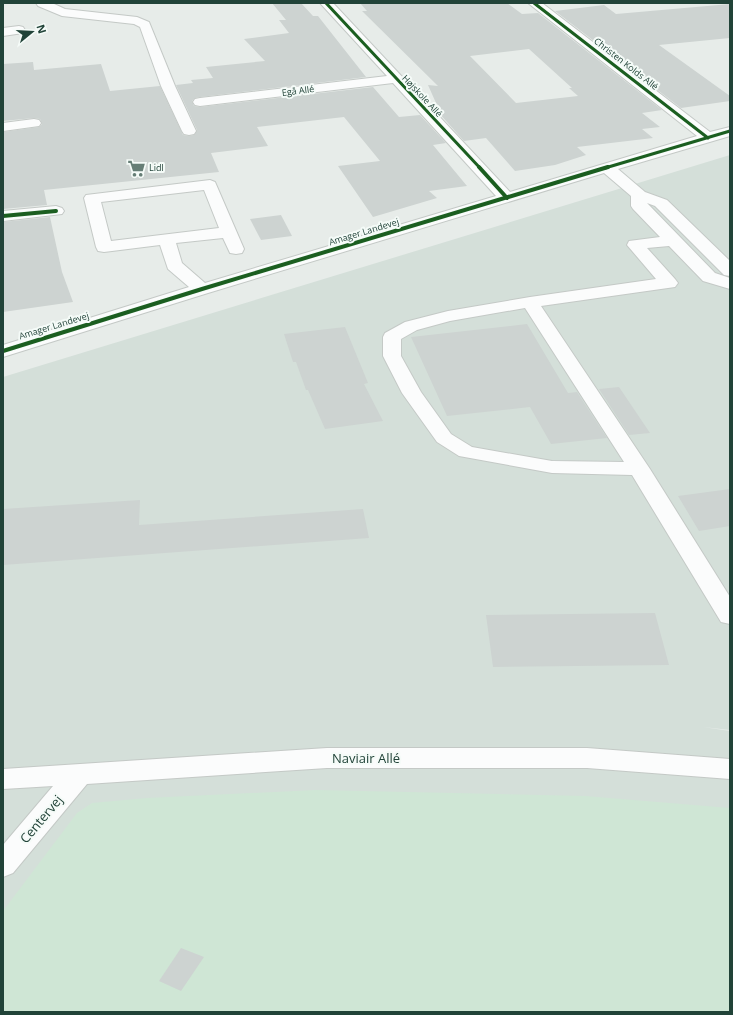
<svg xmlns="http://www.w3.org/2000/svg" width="733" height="1015" viewBox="0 0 733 1015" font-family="'Open Sans',sans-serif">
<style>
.built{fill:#d4dfd9}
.green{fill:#cfe6d5}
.building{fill:#cdd3d1;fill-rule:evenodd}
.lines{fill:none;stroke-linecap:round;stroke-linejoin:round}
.minor-casing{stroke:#c4c9c6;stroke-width:2}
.minor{fill:#fbfcfc;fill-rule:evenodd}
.cycleway-far1-casing{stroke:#f5fbf8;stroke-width:4.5}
.cycleway-casing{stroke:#f5fbf8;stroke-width:6}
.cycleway-far1{stroke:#1b5e20;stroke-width:3}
.cycleway{stroke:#1b5e20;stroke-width:4}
.labels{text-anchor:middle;stroke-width:4;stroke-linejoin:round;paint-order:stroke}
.far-street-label{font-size:9px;fill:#214338;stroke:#f5fbf8}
.far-poi-label{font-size:9px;fill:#214338;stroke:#f5fbf8;text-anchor:start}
.near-street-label{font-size:13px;fill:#214338;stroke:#f5fbf8}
</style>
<rect width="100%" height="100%" fill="#e7ece9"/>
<polygon class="built" points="730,155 730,730 703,727 730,731 730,1012 3,1012 3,377"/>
<polygon class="green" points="316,790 585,796 730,808 730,1012 3,1012 3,911 77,813 92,803 147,798"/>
<g class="building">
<polygon points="272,3 301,3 313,16 318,16 366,77 200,97 195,98 192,101 194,106 200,107 373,87 399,117 420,115 446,143 433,145 467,186 429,191 437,198 373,217 338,166 380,161 344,117 257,127 268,146 211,153 219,172 44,190 47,205 3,209 3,132 39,127 42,124 40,119 34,118 3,121 3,64 33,62 34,70 101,64 110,91 160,86 183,135 189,136 194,135 197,130 176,85 193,83 191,80 213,78 206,67 265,61 244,39 289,33 279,20 286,20"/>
<path d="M360,3H507L522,14L538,13L662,110L642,113L660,127L642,129L653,138L577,147L586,155L555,165L515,171L486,138L464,141L438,112H440L428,85L438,86L362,11H367ZM529,49L572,88H569L578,96L516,103L470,56Z"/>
<polygon points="730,4 730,38 659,45 730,96 730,101 681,108 555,11 604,5 616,14"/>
<polygon points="281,215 292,236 261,240 250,219"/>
<polygon points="50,217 62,272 73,302 3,312 3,222"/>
<polygon points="527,324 568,393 577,392 607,438 551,444 530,407 447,416 411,337"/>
<polygon points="345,327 368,383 364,384 383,421 325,429 308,390 306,390 296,362 293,362 284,334"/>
<polygon points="619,387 650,433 629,435 599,389"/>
<polygon points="730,489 730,526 699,531 678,496"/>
<polygon points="140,500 139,525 363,509 369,538 3,565 3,509"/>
<polygon points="655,613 669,665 493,667 486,615"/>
<polygon points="181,948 204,957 181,991 159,981"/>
</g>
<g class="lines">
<defs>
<g id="minor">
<polygon points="36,3 52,3 65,9 137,17 149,22 175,86 196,131 194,134 189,135 184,134 182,131 161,86 140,27 134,24 62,16 38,6"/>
<path d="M320,3H333L510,192L697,136L528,3H542L710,132L730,127V136L618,169L645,192L667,200L730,261V276L724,275L655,206L647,203L715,273L730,278V289L703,281L669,246L647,248L675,279L678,283L675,287L541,306L650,469L730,597V624L721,622L632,475L552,473L459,456L437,442L402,393L383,356V337L385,333L405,322L448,311L530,297L656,279L627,245L629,241L660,237L633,209L631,206V196L604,173L208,293L3,357V345L189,287L168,269L160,245L104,252L98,251L96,247L84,198L86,195L210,180L215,182L244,249L242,253L236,254L230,253L223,238L176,243L182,263L205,283L496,196L393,83L200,106L195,105L193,102L195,99L200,98L387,76ZM204,190L219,228L111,241L101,202ZM525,308L624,462L552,461L472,447L451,434L421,392L401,356V339L417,330L450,321Z"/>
<polygon points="19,26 23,27 25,30 23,33 3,36 3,28"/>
<polygon points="34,119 39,120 41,123 39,126 3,131 3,123"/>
<polygon points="56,206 62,208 64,211 62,214 3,221 3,211"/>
<polygon points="327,748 587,748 730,759 730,779 587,768 327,768 87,784 13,873 3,877 3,845 53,786 3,789 3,769"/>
</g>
</defs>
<use href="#minor" class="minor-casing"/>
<use href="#minor" class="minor"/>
<defs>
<g id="cycleway-far1">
<polyline points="326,3 480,168"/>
<polyline points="534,3 708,138"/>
<polyline points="605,168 730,131"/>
</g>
<g id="cycleway">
<polyline points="479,167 507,198"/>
<polyline points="3,216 56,211"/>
<polyline points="3,351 202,289 608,167"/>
</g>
</defs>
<use href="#cycleway-far1" class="cycleway-far1-casing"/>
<use href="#cycleway" class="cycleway-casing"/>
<use href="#cycleway-far1" class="cycleway-far1"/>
<use href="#cycleway" class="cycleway"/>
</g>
<defs>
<symbol id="supermarket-bare" viewBox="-9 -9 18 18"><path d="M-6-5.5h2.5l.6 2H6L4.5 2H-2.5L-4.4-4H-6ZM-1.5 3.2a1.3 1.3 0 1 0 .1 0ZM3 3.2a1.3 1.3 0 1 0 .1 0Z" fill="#667e76" stroke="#f5fbf8" stroke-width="2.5" paint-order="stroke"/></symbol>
</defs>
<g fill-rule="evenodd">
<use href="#supermarket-bare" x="124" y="156" width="25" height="25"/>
</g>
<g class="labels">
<g class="far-street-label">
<text transform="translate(626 64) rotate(38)" y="3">Christen Kolds Allé</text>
<text transform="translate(298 91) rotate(-7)" y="3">Egå Allé</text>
<text transform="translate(422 96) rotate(47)" y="3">Højskole Allé</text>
<text transform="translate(364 232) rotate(-17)" y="3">Amager Landevej</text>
<text transform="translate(54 326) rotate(-17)" y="3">Amager Landevej</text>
</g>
<g class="far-poi-label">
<text x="149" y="171">Lidl</text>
</g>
<g class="near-street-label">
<text x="366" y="763">Naviair Allé</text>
<text transform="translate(41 819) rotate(-50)" y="5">Centervej</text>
</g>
</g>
<rect width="733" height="1015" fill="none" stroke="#214338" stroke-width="8"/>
<g transform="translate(32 32) rotate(72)" stroke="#f5fbf8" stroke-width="3" paint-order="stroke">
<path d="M0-3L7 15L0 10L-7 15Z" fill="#214338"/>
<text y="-6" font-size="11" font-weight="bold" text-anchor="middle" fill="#214338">N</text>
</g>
</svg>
